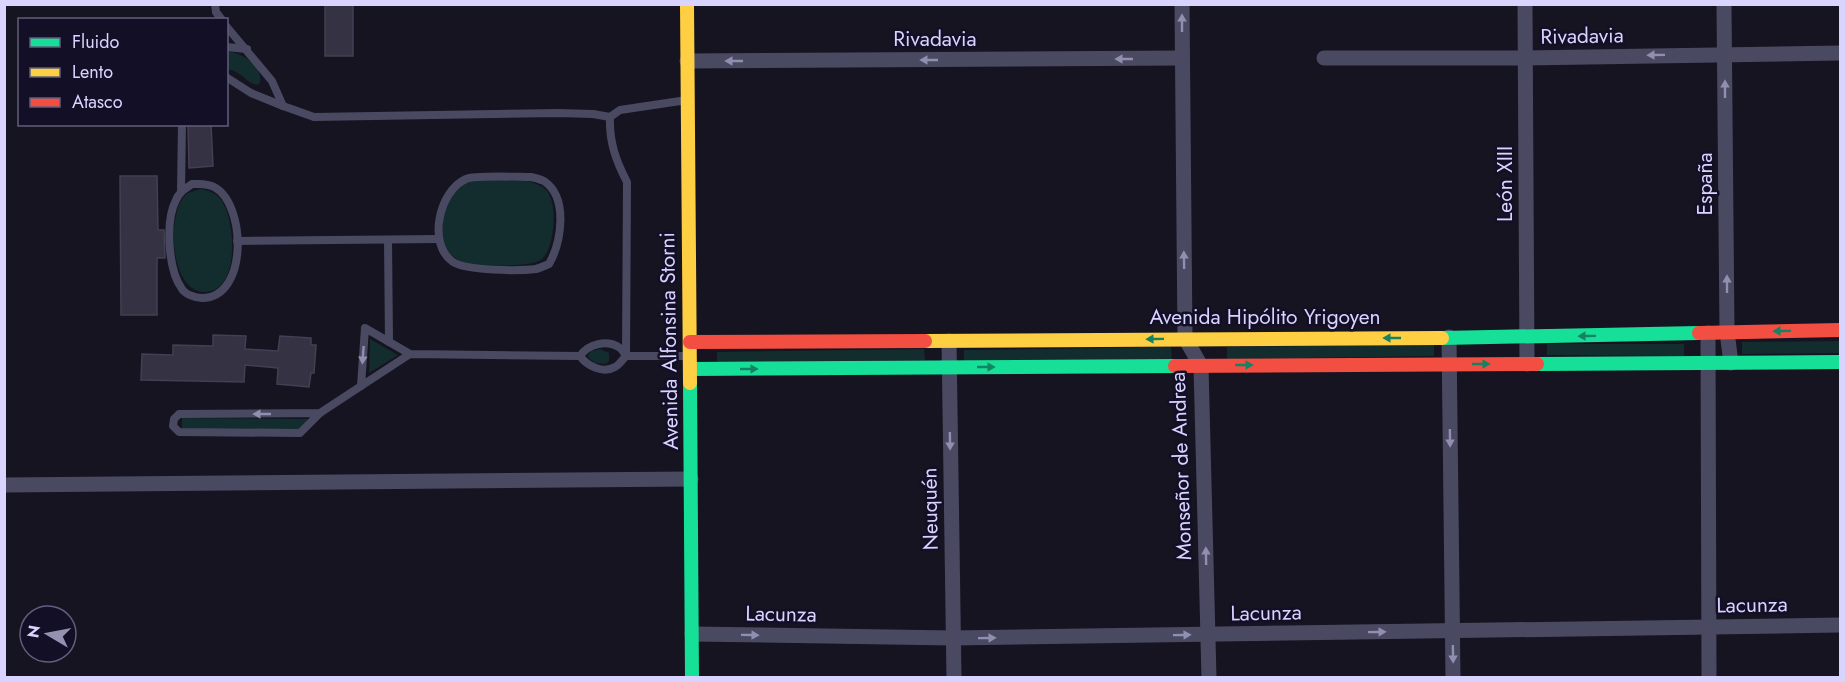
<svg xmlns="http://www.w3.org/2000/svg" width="1845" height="682" viewBox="0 0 1845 682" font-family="Jost,sans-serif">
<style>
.green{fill:#132c2d}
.building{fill:#343243;stroke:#433f54;stroke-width:1.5}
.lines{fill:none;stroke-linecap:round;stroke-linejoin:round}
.lane{stroke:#4a4962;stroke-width:8}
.street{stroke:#4a4962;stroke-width:15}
.fast{stroke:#16e098;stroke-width:14}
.slow{stroke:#ffcf43;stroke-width:14}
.jam{stroke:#f24e42;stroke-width:14}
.oneway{fill:#928eb0}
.oneway2{fill:#158265}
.labels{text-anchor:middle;stroke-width:5;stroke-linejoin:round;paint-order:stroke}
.street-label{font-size:21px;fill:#d9d4ff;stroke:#130f26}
</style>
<rect width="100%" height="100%" fill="#161421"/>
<g class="green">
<path d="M226,51C242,53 263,65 260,83L257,85C245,82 241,71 227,69Z"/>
<path d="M527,181C534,183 542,185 547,191C558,204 555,249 541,260C530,267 490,266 477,265C470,264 460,262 455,258C431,241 444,195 467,183C477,178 514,181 527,181Z"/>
<path d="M201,189C210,191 216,193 221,200C236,220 240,289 207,292C169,296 165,209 188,193C192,191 197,190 201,189Z"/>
<polygon points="370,339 398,355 369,373"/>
<polygon points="1840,341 1840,353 1742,354 1742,342"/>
<polygon points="1434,344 1434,356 1227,359 1227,347"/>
<polygon points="1547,344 1684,344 1684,356 1547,355"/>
<polygon points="1171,347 1172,359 964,362 964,350"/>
<polygon points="600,349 609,353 609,361 606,364 595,363 589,358 588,355 591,351"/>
<polygon points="924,349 925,360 717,363 717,352"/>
<polygon points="182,418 309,419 299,429 182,429"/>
</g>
<g class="building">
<rect x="325" y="4" width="28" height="52"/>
<polygon points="188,124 211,124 213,166 189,168"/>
<polygon points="120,176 157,176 158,230 164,230 165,258 157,258 157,315 121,315"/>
<polygon points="213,335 246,336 245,349 278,351 280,336 311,338 311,345 316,345 314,373 311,373 309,387 277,384 278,368 245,365 244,382 141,380 142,354 173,355 173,345 213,346"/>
</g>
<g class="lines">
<g class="lane">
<polyline points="215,4 216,12 222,20"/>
<polyline points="226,26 272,81 283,106"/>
<polyline points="226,47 247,49"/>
<polyline points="226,77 251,93 283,106 314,117 558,113 593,114 610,117"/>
<path d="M531,177C535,178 540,179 544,181C569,198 561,243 549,264C544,266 540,268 536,269C519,271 467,271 453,262C427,244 439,191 466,179C474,175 518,177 531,177Z"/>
<path d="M192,184C200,184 207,183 214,187C246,203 249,298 202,298C195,298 185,294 182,289C168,270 165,221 176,200C179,192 185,189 192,184Z"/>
<polyline points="181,191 182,124"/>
<polyline points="388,240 389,342"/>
<polyline points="237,241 439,239"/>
<polyline points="410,354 361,386 365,328 410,354 580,356"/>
<path d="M626,356L627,182C616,161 609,142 610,117L620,110L687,100"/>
<path d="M626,356C624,353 623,350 620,348C607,339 588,344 580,356C587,366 603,374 615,367C619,365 623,359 626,356H688"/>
<polyline points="320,413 179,414 174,419 173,426 179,432 300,433 320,413 361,386"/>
</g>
<g class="street">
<polyline points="1182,4 1185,338 1201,366 1209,678"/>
<polyline points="1525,4 1527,364"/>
<polyline points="1724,4 1727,332 1731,363"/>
<polyline points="1324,58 1525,58 1840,53"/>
<polyline points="687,61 1182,58"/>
<polyline points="1708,333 1709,678"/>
<polyline points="1449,337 1453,678"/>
<polyline points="949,341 954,678"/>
<polyline points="4,485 691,479"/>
<polyline points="692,634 953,638 1840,625"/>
</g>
<g class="fast">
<polyline points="1442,338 1699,333"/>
<polyline points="1537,364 1840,362"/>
<polyline points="690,369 1175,366"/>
<polyline points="690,383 692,678"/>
</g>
<g class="slow">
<polyline points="687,4 690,383"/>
<polyline points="925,341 1442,338"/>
</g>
<g class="jam">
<polyline points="1699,333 1840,330"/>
<polyline points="690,342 925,341"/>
<polyline points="1175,366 1537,364"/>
</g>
</g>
<defs><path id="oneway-solid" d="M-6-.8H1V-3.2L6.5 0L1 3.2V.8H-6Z" transform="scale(1.5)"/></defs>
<g class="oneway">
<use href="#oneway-solid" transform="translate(1182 23) rotate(-90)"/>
<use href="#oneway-solid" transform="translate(1656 55) rotate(179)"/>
<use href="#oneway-solid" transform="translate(1124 59) rotate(180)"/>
<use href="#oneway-solid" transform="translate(929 60) rotate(180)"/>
<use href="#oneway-solid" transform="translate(734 61) rotate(180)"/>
<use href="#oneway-solid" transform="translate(1725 89) rotate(-90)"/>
<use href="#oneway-solid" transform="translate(1184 260) rotate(-91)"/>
<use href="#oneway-solid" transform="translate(1727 284) rotate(-90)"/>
<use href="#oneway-solid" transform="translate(363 355) rotate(94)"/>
<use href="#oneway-solid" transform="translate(262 414) rotate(180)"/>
<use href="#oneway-solid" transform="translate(1450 438) rotate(89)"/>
<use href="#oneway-solid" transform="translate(950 441) rotate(89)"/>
<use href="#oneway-solid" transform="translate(1206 556) rotate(-91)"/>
<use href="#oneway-solid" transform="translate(1377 632) rotate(-1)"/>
<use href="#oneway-solid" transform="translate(750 635) rotate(1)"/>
<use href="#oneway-solid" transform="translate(1182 635) rotate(-1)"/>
<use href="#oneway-solid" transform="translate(987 638) rotate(-1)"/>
<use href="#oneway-solid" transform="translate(1453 654) rotate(89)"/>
</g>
<g class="oneway2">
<use href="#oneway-solid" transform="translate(1782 331) rotate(179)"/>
<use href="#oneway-solid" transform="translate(1587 336) rotate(179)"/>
<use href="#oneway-solid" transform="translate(1392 338) rotate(180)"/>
<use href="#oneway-solid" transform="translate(1155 339) rotate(179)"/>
<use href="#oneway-solid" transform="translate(1481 364)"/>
<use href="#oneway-solid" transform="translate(1244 365)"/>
<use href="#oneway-solid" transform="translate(986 367)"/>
<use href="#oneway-solid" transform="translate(749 369)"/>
</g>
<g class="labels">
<g class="street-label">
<text transform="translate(1582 36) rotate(-1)" y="7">Rivadavia</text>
<text x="935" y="46">Rivadavia</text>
<text transform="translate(1505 184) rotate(-90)" y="7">León XIII</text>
<text transform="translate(1705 184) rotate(-90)" y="7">España</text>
<text x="1265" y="324">Avenida Hipólito Yrigoyen</text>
<text transform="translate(669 341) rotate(-91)" y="7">Avenida Alfonsina Storni</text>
<text transform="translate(1181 466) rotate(-92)" y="7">Monseñor de Andrea</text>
<text transform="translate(930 509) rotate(-91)" y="7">Neuquén</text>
<text transform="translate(1752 605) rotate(-1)" y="7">Lacunza</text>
<text transform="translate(1266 613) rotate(-1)" y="7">Lacunza</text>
<text transform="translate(781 614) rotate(1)" y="7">Lacunza</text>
</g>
</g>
<rect width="1845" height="682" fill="none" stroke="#d9d4ff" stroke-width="12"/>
<rect x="18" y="18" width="210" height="108" fill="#130f26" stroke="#625e7d" stroke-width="1.5"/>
<rect x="30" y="38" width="30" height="9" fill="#16e098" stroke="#625e7d" stroke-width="1.5"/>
<text x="72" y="48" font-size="18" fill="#d9d4ff">Fluido</text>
<rect x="30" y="68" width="30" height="9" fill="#ffcf43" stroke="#625e7d" stroke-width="1.5"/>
<text x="72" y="78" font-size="18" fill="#d9d4ff">Lento</text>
<rect x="30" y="98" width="30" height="9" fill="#f24e42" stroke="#625e7d" stroke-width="1.5"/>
<text x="72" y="108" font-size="18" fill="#d9d4ff">Atasco</text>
<g transform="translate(48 634) rotate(280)"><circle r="28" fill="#130f26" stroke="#625e7d" stroke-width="1.5"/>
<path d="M0-4.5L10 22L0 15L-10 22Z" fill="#9591b1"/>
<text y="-9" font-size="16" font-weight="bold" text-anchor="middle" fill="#d9d4ff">N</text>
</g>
</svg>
